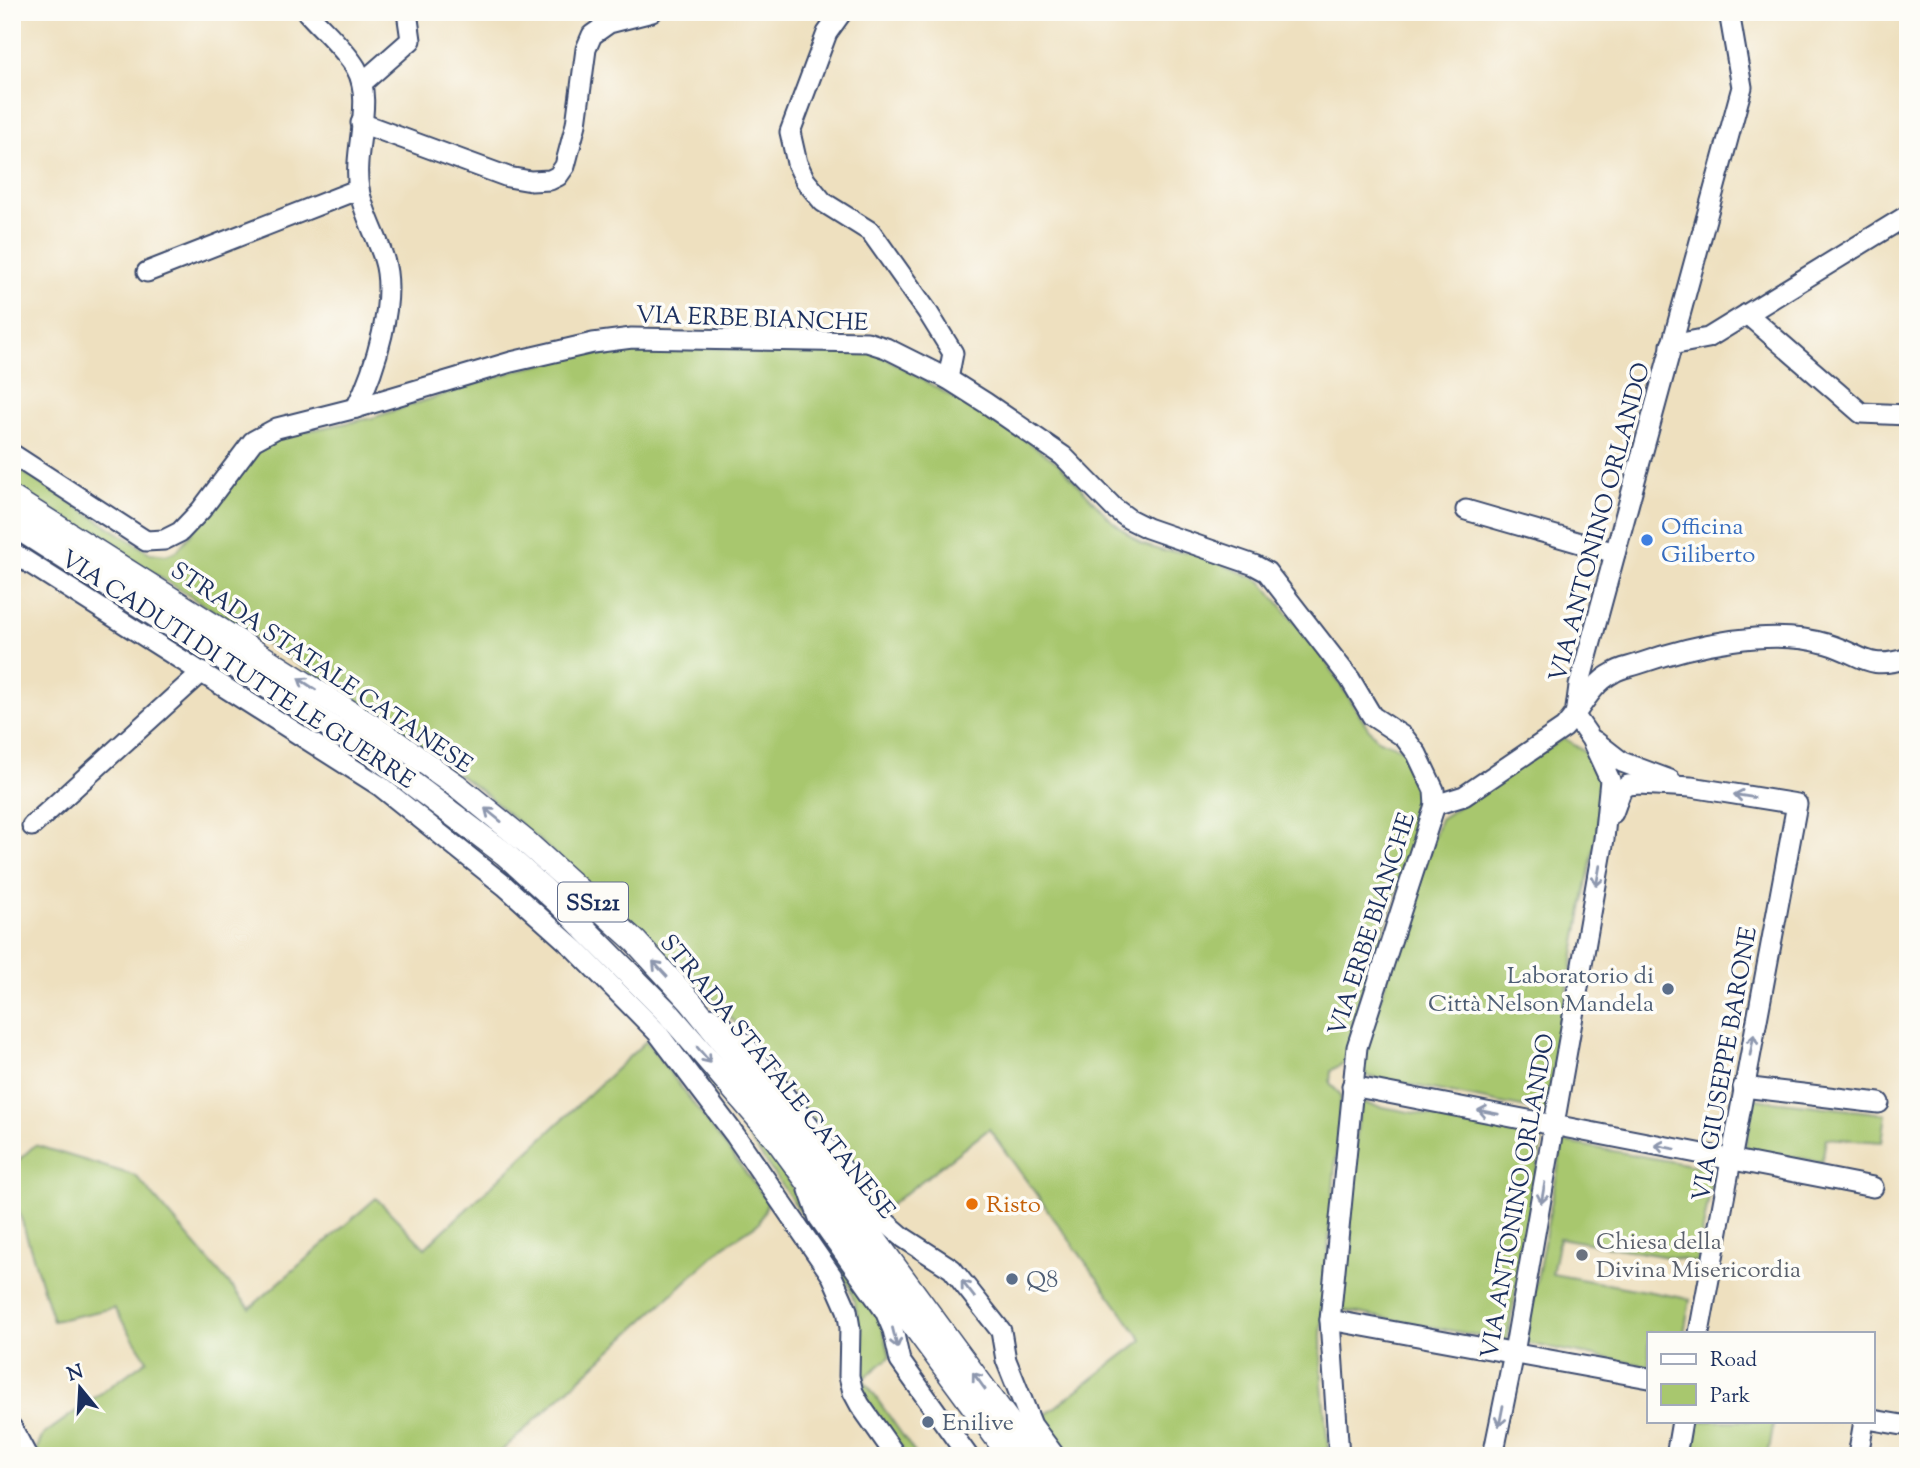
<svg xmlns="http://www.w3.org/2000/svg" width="1920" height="1468" viewBox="0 0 1920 1468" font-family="'Sorts Mill Goudy',serif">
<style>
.green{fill:#a8c76e;stroke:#627b66;stroke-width:2}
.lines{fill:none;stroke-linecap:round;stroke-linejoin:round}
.minor-casing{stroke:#3b4a6d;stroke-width:23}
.major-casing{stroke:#3b4a6d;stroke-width:26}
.minor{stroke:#fff;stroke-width:19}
.major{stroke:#fff;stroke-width:23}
.oneway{stroke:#8d97ae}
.shop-dot{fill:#3f7fe0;stroke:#fdfcf7;stroke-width:2.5}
.service-dot{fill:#5c6f8a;stroke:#fdfcf7;stroke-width:2.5}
.food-dot{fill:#e8710a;stroke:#fdfcf7;stroke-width:2.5}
.worship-dot{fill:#6b7280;stroke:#fdfcf7;stroke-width:2.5}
.labels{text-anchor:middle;stroke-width:7;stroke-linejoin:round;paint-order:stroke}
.shield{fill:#fdfcf7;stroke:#5f6c8c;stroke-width:2}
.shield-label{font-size:23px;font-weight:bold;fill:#1b2f5e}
.street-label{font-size:24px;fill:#1b2f5e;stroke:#fdfcf7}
.shop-label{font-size:24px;fill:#366cbe;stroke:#fdfcf7;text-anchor:start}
.service-label{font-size:24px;fill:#4e5e75;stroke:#fdfcf7;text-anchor:start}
.food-label{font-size:24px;fill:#c56008;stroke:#fdfcf7;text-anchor:start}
.worship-label{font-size:24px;fill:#5b616d;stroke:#fdfcf7;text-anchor:start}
</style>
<rect width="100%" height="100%" fill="#fdfcf7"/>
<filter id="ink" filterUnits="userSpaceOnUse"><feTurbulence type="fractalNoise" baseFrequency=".0143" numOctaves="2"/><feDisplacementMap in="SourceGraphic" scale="14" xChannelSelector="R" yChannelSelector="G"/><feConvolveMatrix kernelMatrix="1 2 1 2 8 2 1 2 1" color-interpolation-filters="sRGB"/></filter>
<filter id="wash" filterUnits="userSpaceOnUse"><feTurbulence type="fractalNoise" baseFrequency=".00686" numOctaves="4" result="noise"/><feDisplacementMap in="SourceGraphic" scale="28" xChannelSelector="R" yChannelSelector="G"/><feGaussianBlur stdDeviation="1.57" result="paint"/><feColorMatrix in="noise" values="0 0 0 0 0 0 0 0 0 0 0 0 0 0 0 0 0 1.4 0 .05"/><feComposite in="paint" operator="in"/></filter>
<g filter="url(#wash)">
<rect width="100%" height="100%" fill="#eee0bf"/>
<g class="green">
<polygon points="632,346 872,352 888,359 959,401 981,409 1058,463 1111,520 1141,544 1163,551 1194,552 1261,581 1323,657 1368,728 1377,739 1405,750 1416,768 1424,794 1422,814 1359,1004 1346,1062 1331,1070 1330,1084 1341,1095 1321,1335 1322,1385 1329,1456 1061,1456 1036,1422 1142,1340 989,1129 885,1209 748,1036 711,997 663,954 594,888 483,792 342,692 12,484 12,465 150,553 166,555 177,551 258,450 281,436 372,418 515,371 596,351"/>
<path d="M1564,738C1583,750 1596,758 1599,781C1604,811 1591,861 1585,892C1572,965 1559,1039 1546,1112L1361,1075L1369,1032L1440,819Z"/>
<polygon points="646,1041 768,1202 759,1223 723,1247 496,1456 37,1456 36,1450 43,1435 147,1360 114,1308 53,1321 16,1202 12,1202 12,1166 35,1145 136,1176 250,1308 376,1198 425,1248"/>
<polygon points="702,1071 776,1161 813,1223 880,1317 890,1357 863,1379 917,1456 907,1456 866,1398 859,1384 857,1312 849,1286 809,1224"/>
<polygon points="1754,1099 1886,1114 1882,1142 1826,1138 1822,1162 1745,1149"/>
<polygon points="1360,1103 1543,1136 1507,1341 1342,1310 1339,1306"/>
<polygon points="1563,1142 1714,1169 1697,1262 1559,1238 1552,1274 1690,1299 1684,1333 1649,1333 1649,1366 1525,1343"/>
<polygon points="1694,1421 1774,1421 1768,1456 1710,1456 1689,1452"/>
</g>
</g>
<g filter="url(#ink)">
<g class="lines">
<defs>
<g id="minor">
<path d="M307,12C323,30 344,48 356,68C375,101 352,151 359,189C363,213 377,236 384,259C397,300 375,370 356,408"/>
<polyline points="842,12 827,33 790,132 797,163 805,180 823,202 871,232 927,311 953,353 948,379"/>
<polyline points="362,83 411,40 407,12"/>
<polyline points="361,123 508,177 531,181 550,180 558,176 565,166 576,124 586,49 592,35 609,23 652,12"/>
<polyline points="147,272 359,189"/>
<polyline points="1747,314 1861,413 1908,415"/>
<polyline points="1671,345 1708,338 1908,215"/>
<polyline points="12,454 146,541 164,540 180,532 201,510 253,441 277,428 356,408 511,362 593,343 632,338 867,342 886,348 948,379 986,403 1063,456 1114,508 1129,519 1147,528 1254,565 1267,572 1350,679 1372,716 1404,737 1417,754 1434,790 1435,805 1357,1047 1330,1320 1339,1456"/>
<polyline points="1466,510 1615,553"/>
<polyline points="12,555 15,554 380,786 505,886 575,949 657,1032 735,1135 832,1276 847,1310 850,1328 849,1376 853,1392 860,1405 896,1456"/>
<polyline points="1595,741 1622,762 1670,780"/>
<path d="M1435,805L1464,796L1564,728C1580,711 1591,684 1613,673C1620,668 1630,667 1638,664C1692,645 1772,627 1827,644C1864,655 1866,671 1908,658"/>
<polyline points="1613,813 1621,791 1628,785 1639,784 1691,787 1797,804 1699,1333"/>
<polyline points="32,826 202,672"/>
<polyline points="710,1017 742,1041 883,1220 904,1238 952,1269 1001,1331 1006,1360 1032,1425 1055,1456"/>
<polyline points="1352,1086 1873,1187"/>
<polyline points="1743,1087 1879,1103"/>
<polyline points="809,1190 819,1218 885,1311 893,1330 900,1361 968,1456"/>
<polyline points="1330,1320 1649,1378"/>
<polyline points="1873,1420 1908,1426"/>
<polyline points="12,1428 27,1456"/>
<polyline points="1493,1456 1514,1353 1604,839 1610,780 1591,739 1575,716 1579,686 1742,87 1729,12"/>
<polyline points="1676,1456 1682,1421"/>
<polyline points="1858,1456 1864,1421"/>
</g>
<g id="major">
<polyline points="12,498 386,735 456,785 525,841 635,941 691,1002 800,1138 1034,1456"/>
<polyline points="12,524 372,753 505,854 560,904 669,1014 777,1140 1010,1456"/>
</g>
</defs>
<use href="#minor" class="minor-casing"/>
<use href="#major" class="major-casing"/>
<use href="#minor" class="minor"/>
<use href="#major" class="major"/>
</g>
<defs><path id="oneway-shaft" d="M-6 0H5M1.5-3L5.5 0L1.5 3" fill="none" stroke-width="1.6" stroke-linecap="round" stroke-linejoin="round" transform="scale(1.75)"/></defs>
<g class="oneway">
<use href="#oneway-shaft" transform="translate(307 684) rotate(-147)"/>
<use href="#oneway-shaft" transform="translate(1744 796) rotate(-171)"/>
<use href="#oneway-shaft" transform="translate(493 815) rotate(-141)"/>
<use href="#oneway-shaft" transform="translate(1598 876) rotate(100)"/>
<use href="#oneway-shaft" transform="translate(660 969) rotate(-133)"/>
<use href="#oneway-shaft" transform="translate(1752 1045) rotate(-79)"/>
<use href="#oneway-shaft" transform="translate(704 1055) rotate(49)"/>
<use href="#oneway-shaft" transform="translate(1488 1112) rotate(-169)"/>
<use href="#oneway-shaft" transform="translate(1665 1147) rotate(-169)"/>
<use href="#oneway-shaft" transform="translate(1543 1193) rotate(100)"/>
<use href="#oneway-shaft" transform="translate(968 1289) rotate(-128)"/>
<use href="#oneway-shaft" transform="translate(895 1338) rotate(76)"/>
<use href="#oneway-shaft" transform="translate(979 1381) rotate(-126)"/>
<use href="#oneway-shaft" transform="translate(1501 1416) rotate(101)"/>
</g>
</g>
<circle class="shop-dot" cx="1647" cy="540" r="7"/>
<g class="service-dot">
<circle cx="1668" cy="989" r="7"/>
<circle cx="1012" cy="1279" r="7"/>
<circle cx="928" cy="1422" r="7"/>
</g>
<circle class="food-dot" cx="972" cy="1204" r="7"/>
<circle class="worship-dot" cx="1582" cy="1255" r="7"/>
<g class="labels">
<rect class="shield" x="558" y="882.5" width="70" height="39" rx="5"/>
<g class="shield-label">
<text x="593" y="910">SS121</text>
</g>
<g class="street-label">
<text transform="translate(752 318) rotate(2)" y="8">VIA ERBE BIANCHE</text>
<text transform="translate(1599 522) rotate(-75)" y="8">VIA ANTONINO ORLANDO</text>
<text transform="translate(322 667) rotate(34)" y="8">STRADA STATALE CATANESE</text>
<text transform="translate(238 669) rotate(33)" y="8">VIA CADUTI DI TUTTE LE GUERRE</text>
<text transform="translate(1371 924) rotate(-72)" y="8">VIA ERBE BIANCHE</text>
<text transform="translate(1724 1064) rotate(-80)" y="8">VIA GIUSEPPE BARONE</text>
<text transform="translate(778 1076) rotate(51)" y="8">STRADA STATALE CATANESE</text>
<text transform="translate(1517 1196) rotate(-80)" y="8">VIA ANTONINO ORLANDO</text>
</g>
<g class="shop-label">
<text x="1661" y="534">Officina<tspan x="1661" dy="28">Giliberto</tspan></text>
</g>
<g class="service-label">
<text x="1654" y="983" text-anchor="end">Laboratorio di<tspan x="1654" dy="28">Città Nelson Mandela</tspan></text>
<text x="1026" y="1287">Q8</text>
<text x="942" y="1430">Enilive</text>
</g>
<g class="food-label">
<text x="986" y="1212">Risto</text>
</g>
<g class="worship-label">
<text x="1596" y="1249">Chiesa della<tspan x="1596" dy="28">Divina Misericordia</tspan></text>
</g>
</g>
<rect width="1920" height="1468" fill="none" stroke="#fdfcf7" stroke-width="42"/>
<rect x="1647" y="1332" width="228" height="91" fill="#fdfcf7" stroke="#a3aaba" stroke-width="2"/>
<rect x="1661" y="1354" width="35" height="10" fill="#ffffff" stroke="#a3aaba" stroke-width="2"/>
<text x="1710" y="1366" font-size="21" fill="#1b2f5e">Road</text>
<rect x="1661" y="1384" width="35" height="21" fill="#a8c76e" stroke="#a3aaba" stroke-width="2"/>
<text x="1710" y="1402" font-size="21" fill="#1b2f5e">Park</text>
<g transform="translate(80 1388) rotate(342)" stroke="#fdfcf7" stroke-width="5" paint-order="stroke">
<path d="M0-5L12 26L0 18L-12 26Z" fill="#1b2f5e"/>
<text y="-10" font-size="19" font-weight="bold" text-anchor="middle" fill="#1b2f5e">N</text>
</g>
</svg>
